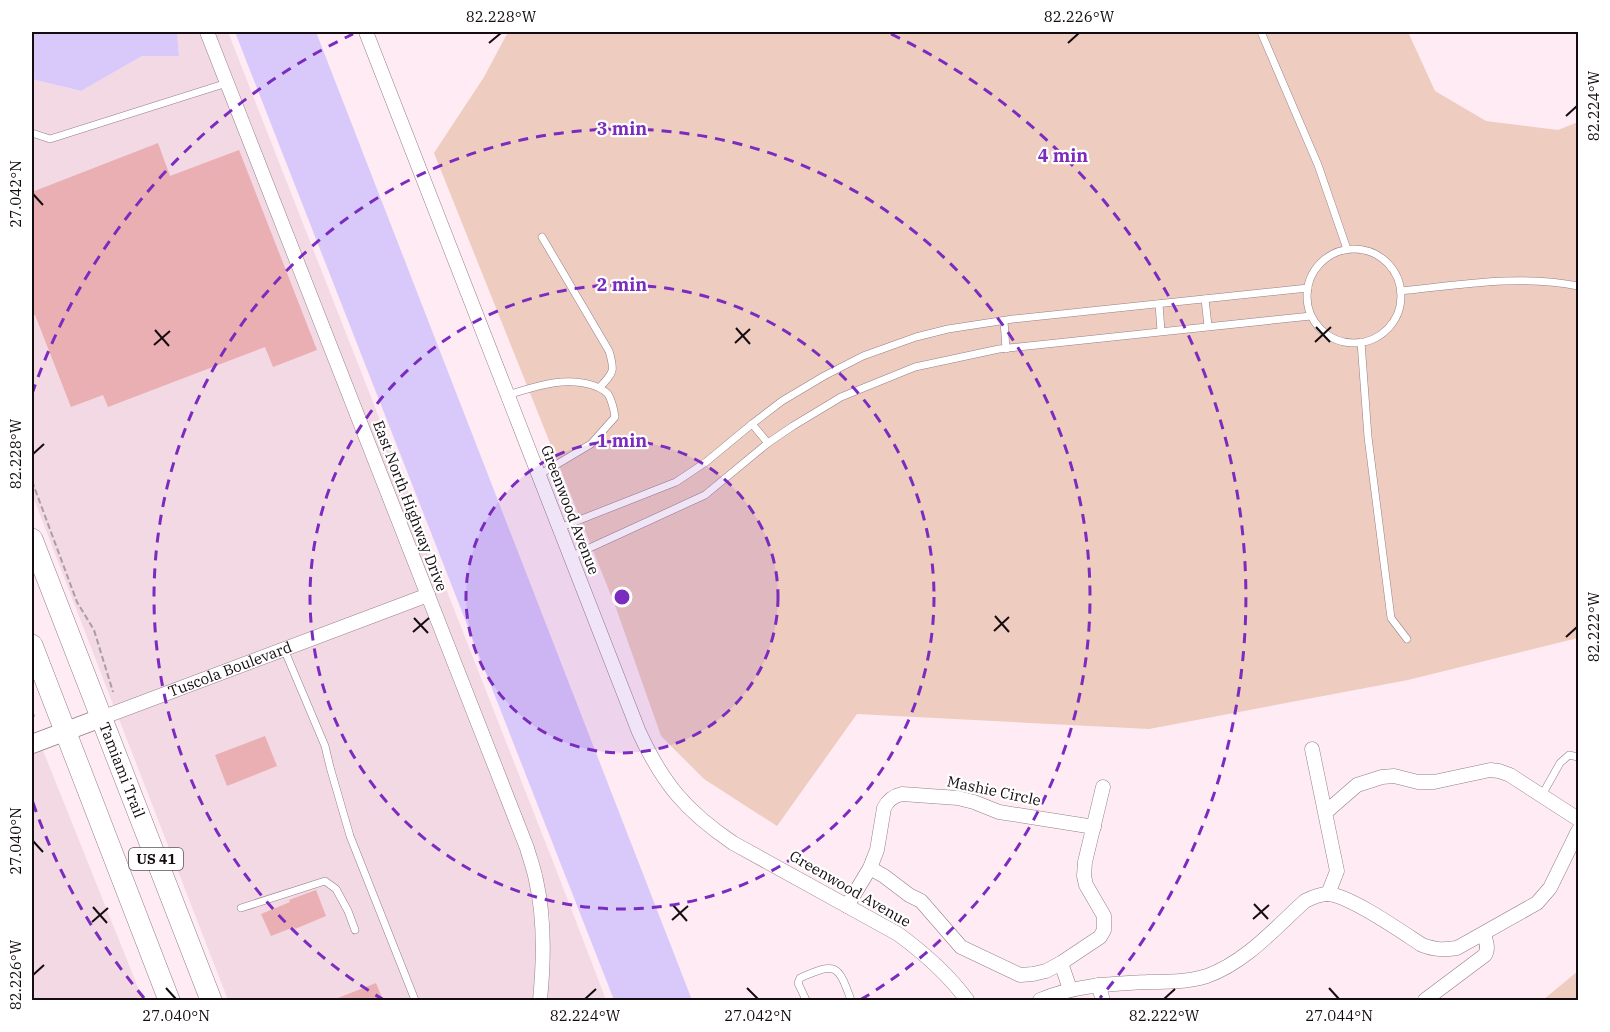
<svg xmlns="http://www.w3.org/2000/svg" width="1610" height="1032" viewBox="0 0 1610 1032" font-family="'IBM Plex Serif',serif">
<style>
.built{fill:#f2d9e4}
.green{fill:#eeccc0}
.water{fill:#d8c9fa}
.building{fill:#eaafb3}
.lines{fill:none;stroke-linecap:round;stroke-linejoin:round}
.lane-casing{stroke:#947f88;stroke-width:8}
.street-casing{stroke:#947f88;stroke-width:15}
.secondary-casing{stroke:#947f88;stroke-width:20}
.primary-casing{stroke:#947f88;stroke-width:22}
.path{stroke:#ac9da4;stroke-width:2;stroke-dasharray:6 3;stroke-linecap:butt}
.lane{stroke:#fff;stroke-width:7}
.street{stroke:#fff;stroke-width:14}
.secondary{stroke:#fff;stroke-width:18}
.primary{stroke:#fff;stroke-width:21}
.ticks{fill:none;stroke:#140c10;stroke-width:2}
.ring{fill:none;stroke:#7b2cbf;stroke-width:3;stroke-dasharray:10 8}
.labels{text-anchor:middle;stroke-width:4.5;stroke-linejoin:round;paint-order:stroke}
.shield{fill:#fff;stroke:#5a5558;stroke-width:1.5}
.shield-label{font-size:14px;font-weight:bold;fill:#140c10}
.street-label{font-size:15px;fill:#140c10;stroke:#fff}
.centre{fill:#7b2cbf;stroke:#fff;stroke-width:3}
.ring-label{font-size:18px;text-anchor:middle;font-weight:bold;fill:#7b2cbf;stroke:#fff;stroke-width:4.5;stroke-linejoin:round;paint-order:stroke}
.neatline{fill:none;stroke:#140c10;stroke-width:2}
.ticks-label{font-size:15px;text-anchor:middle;fill:#140c10}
</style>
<rect width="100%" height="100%" fill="#feebf3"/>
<g class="built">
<polygon points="177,32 199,32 418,591 114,707 32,494 32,79 81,91 142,56 179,56"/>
<polygon points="215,32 228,32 557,872 606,1000 547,1000 550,958 550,918 543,876 534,845"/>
<polygon points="423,604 520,851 529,881 535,920 536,960 533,1000 228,1000 119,719"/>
<polygon points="42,748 143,1000 32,1000 32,752"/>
</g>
<g class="green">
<polygon points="508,32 1408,32 1435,91 1486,121 1558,130 1578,122 1578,638 1408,680 1149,729 857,714 777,826 704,779 661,736 616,608 434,153 484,77"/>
<polygon points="1578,971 1578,1000 1543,1000"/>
</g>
<g class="water">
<polygon points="32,32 177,32 179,56 142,56 81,91 32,79"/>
<polygon points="235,32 316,32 692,1000 614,1000"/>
</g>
<g class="building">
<polygon points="158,143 170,176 239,150 317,350 273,367 265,347 108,407 103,395 71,407 35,315 32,316 32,192"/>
<polygon points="265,736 277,766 227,786 215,755"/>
<polygon points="316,890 326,916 295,929 294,927 271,936 261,914 290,902 289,900"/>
<polygon points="376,983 383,1000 333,1000"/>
</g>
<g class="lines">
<defs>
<g id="lane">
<polyline points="1261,32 1318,165 1347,249"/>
<polyline points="32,133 50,139 227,83"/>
<path d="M542,237L609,351C615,371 614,372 600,387"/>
<circle cx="1354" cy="296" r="47"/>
<path d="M1401,291C1458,285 1522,274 1578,286"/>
<polyline points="1205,299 1208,326"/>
<polyline points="1159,304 1161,331"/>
<polyline points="1004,321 1006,349"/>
<polyline points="1361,342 1368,437 1391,618 1407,639"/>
<path d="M507,395C535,387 563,376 592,385C598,387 603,389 608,394C612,401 614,410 615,417L591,444L539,475"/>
<polyline points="752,424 768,443"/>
<polyline points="559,528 676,482 706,462 752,424 782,401 824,376 863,356 916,337 948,329 1013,319 1308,288"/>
<polyline points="570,557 705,495 768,443 793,426 841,397 915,367 999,349 1311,316"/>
<polyline points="284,649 325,746 330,767 350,836 415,1000"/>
<polyline points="1542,795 1560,763 1569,755 1578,757"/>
<polyline points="241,908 325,881 336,889 348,911 355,930"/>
<path d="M806,1000L798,983L800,978C836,962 838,964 851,1000"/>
</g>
<g id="street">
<path d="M207,32L527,848C530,859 534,869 536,880C545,919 544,960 540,1000"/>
<path d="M366,32L639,732C663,784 686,811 733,843L898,934C924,953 948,974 967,1000"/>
<path id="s1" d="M101,718L428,595"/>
<polyline points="1312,749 1337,871 1328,894"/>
<polyline points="1326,812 1357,785 1382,777 1394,776 1418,782 1434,782 1490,770 1499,771 1510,775 1578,819"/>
<polyline points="870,868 884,876 909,895 921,901 961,947 1020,975 1033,974 1046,971 1061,963 1100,937 1104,930 1104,916 1086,885 1084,876 1085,862 1103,787"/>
<path d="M847,906L870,868L877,850L884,808C888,800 893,796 902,794L958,798L974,802L999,812L1094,827"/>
<polyline points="1061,963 1070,989"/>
<polyline points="1098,985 1103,1000"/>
<path d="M1040,1000C1074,985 1110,984 1148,982C1168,982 1187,982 1207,976C1246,962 1275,928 1305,901C1311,898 1319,894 1327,894C1348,894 1402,932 1422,945C1435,950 1444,950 1457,948L1537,903L1550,888L1578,831"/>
<path d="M1425,1000L1485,955C1489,948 1486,942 1484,934"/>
</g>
<polyline id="secondary" points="32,744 101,718"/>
<g id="primary">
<path id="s2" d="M32,539L211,1000"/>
<polyline points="32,645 169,1000"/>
</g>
</defs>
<use href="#lane" class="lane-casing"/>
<use href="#street" class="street-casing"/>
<use href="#secondary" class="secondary-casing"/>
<use href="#primary" class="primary-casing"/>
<g class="path">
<polyline points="32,481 77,602 94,630 113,692"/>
<polyline points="32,711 35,719"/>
</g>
<use href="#lane" class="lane"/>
<use href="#street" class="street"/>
<use href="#secondary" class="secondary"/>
<use href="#primary" class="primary"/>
</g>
<path class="ticks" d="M489,43L501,33M1068,43L1079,33M1566,116L1577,106M33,194L43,205M1316,327L1330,342M736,328L750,344M155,330L169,346M1315,342L1331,327M735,343L750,329M154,345L170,331M33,454L44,444M995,616L1009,632M414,618L428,633M994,631L1009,617M413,632L429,618M1566,637L1577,627M33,841L43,852M1254,904L1268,919M673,905L687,921M93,907L107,923M1253,919L1269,905M672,920L688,906M92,922L108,908M33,975L44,965M166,988L176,999M747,988L758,999M1329,988L1339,999M585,999L596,989M1164,999L1175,989"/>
<circle cx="622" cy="597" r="156" fill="#7b2cbf" fill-opacity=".12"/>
<g class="ring">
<circle cx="622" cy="597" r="156"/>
<circle cx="622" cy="597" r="312"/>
<path d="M384 1000A468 468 0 1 1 860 1000"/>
<path d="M144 998A624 624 0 0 1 32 800M32 394A624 624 0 0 1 353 34M891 34A624 624 0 0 1 1100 998"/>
</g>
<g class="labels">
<rect class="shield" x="129" y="848" width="54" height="22" rx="4.5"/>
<g class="shield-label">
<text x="156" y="864">US 41</text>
</g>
<g class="street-label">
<text transform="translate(410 506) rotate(69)" y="5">East North Highway Drive</text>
<text transform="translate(570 510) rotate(69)" y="5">Greenwood Avenue</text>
<text dy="5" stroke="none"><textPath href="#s1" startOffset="138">Tuscola Boulevard</textPath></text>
<text dy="5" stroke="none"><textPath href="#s2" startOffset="248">Tamiami Trail</textPath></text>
<text transform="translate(994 791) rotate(12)" y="5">Mashie Circle</text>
<text transform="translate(850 889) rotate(30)" y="5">Greenwood Avenue</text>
</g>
</g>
<circle cx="622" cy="597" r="9" class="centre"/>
<g class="ring-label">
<text x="622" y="135">3 min</text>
<text x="1063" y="162">4 min</text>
<text x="622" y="291">2 min</text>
<text x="622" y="447">1 min</text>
</g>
<rect width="1610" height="1032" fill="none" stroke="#ffffff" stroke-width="66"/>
<rect x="33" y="33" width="1544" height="966" class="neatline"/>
<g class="ticks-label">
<text x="501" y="22">82.228°W</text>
<text x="1079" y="22">82.226°W</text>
<text transform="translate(1594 106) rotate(-90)" y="5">82.224°W</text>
<text transform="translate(16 194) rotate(-90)" y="5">27.042°N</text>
<text transform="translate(16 454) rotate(-90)" y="5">82.228°W</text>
<text transform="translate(1594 627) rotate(-90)" y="5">82.222°W</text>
<text transform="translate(16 841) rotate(-90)" y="5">27.040°N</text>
<text transform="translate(16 975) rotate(-90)" y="5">82.226°W</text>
<text x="176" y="1021">27.040°N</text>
<text x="585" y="1021">82.224°W</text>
<text x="758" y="1021">27.042°N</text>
<text x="1164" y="1021">82.222°W</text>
<text x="1339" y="1021">27.044°N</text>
</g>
</svg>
